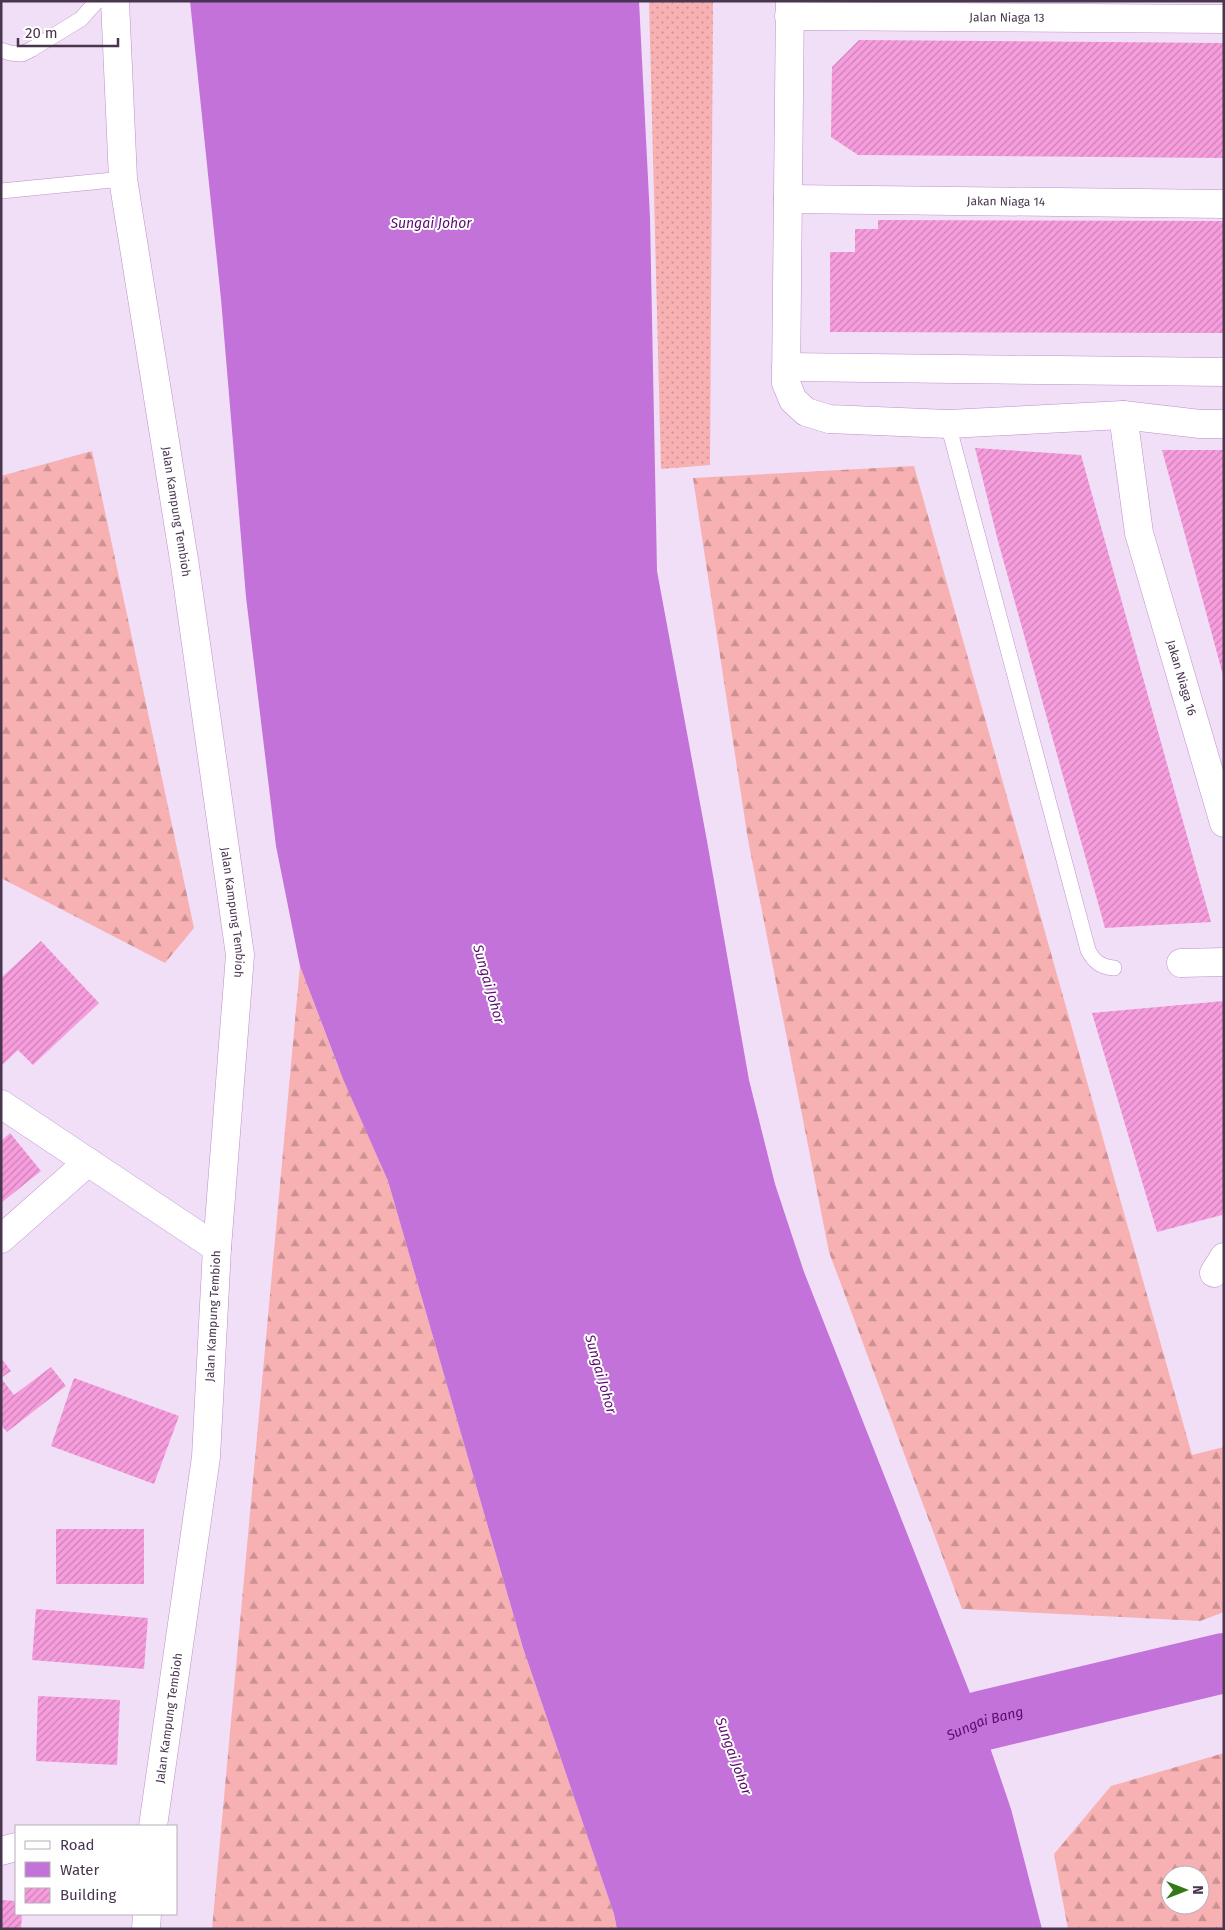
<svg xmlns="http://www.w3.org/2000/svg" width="1225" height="1930" viewBox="0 0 1225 1930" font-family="'Fira Sans',sans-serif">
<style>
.grass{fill:url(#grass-dots)}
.forest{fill:url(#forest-firs);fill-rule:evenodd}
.water{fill:#c272d9}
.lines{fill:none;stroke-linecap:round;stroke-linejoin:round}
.river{stroke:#c272d9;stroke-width:60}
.building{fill:url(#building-hatch)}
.service-casing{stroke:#be8fcc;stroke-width:16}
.minor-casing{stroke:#be8fcc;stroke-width:29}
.service{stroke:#fff;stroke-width:15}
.minor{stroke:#fff;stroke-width:28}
.labels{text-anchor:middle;stroke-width:4;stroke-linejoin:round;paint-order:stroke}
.street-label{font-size:12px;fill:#48354e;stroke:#fff}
.water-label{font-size:14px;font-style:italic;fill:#5a0c6e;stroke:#fff}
</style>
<defs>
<pattern id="grass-dots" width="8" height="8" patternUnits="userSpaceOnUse" patternTransform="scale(1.25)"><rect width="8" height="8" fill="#f8b1b2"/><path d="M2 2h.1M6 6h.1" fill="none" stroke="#cb9193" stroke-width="1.8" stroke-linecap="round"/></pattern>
<pattern id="forest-firs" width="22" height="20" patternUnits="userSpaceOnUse" patternTransform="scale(1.25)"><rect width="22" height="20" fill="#f8b1b2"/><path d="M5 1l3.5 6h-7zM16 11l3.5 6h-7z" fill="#cb9193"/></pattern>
<pattern id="building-hatch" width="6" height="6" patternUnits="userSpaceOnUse" patternTransform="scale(1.25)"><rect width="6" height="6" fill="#f79ddd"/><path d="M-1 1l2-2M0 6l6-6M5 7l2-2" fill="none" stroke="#ca81b5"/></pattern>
</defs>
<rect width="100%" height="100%" fill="#f1def7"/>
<polygon class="grass" points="649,1 713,1 710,465 661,469"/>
<g class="forest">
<polygon points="92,451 194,928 165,963 1,878 1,476"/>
<polygon points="914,466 1192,1455 1224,1447 1224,1612 1200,1621 962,1609 829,1252 748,840 693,478"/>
<polygon points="300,966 337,1064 388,1181 523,1648 614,1914 617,1929 212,1929"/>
<path d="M1224,1753V1929H1068L1054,1854L1111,1786ZM1170,1875H1200V1905H1170Z"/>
</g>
<polygon class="water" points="190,1 639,1 650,218 657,571 707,841 749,1080 775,1184 804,1272 981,1721 1011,1809 1042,1929 617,1929 614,1914 523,1648 388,1181 343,1079 300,966 276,846 246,597 221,299"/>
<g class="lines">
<path class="river" id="s1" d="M906,1754L981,1721L1224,1663"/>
</g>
<g class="building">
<polygon points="859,40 1224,43 1224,158 858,155 831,137 832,67"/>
<polygon points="878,220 1224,221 1224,333 830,332 830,252 855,252 855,229 878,229"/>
<polygon points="975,448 1081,455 1211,922 1105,928 998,541"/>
<polygon points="1162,450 1224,450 1224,675 1223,675"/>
<polygon points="41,941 99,1003 33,1065 18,1050 1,1066 1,978"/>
<polygon points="1224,1001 1224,1212 1222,1215 1157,1232 1092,1013"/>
<polygon points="10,1133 41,1171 1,1203 1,1141"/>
<polygon points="1,1358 11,1371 1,1378"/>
<polygon points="51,1367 66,1386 7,1432 1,1425 1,1378 14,1395"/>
<polygon points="74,1378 179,1416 154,1484 51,1446"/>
<rect x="56" y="1529" width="88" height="55"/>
<polygon points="36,1609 148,1618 144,1669 32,1660"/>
<polygon points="38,1696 120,1700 117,1765 36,1761"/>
<polygon points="1,1900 16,1901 16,1914 22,1914 21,1929 1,1929"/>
</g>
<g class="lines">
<defs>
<g id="service">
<polyline points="1,50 10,53 22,54 32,49 81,19 97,1"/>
<polyline points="1,191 123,179"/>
<path d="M948,424L1088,950C1094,962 1101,967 1114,968"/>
</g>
<g id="minor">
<path id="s2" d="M115,1L123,179L185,566L240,955L217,1248L206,1457L153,1826"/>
<polyline points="790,1 786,383 793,400 806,412 829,419 948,424 1123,415 1200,424 1224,424"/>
<path id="s3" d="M789,16L1224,19"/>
<path id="s4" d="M788,199L1224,204"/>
<polyline points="786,367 1224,372"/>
<path id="s5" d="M1123,415L1139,533L1224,823"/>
<polyline points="1181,963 1224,962"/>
<polyline points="1,1104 217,1248"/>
<polyline points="1,1239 88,1162"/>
<polyline points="1214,1273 1224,1257"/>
<polyline points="1,1851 16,1847"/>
<polyline points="146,1929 147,1914"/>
</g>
</defs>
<use href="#service" class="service-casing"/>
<use href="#minor" class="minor-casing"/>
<use href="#service" class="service"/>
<use href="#minor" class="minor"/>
</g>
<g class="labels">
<g class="street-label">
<text dy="4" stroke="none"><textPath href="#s3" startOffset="218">Jalan Niaga 13</textPath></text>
<text dy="4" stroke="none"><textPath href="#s4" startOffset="218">Jakan Niaga 14</textPath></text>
<text dy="4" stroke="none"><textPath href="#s2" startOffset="515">Jalan Kampung Tembioh</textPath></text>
<text dy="4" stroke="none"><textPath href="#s5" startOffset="270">Jakan Niaga 16</textPath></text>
<text dy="4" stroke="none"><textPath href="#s2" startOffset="920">Jalan Kampung Tembioh</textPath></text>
<text transform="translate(213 1316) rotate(-87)" y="4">Jalan Kampung Tembioh</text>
<text transform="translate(169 1718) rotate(-82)" y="4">Jalan Kampung Tembioh</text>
</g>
<g class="water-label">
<text x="431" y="228">Sungai Johor</text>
<text transform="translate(489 984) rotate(74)" y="5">Sungai Johor</text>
<text transform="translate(601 1374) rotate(74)" y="5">Sungai Johor</text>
<text dy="5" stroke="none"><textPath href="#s1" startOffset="85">Sungai Bang</textPath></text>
<text transform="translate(734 1756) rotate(70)" y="5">Sungai Johor</text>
</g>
</g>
<rect width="1225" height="1930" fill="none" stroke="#48354e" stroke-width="5"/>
<rect x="15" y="1825" width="162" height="90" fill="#ffffff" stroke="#b6aeb8"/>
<rect x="25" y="1841" width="25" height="8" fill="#ffffff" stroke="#b6aeb8"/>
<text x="60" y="1850" font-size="15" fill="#48354e">Road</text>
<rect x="25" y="1862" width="25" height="15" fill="#c272d9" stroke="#b6aeb8"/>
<text x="60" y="1875" font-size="15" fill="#48354e">Water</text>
<rect x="25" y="1888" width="25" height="15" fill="url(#building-hatch)" stroke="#b6aeb8"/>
<text x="60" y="1900" font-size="15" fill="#48354e">Building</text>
<g transform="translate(1185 1890) rotate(90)"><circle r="24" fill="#ffffff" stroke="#b6aeb8"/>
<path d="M0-4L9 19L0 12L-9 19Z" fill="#357818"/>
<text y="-8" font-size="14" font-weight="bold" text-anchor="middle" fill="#48354e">N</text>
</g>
<path d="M18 38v8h100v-8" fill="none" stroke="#48354e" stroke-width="2.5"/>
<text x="25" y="38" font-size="15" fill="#48354e" stroke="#ffffff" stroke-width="4" paint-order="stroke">20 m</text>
</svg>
